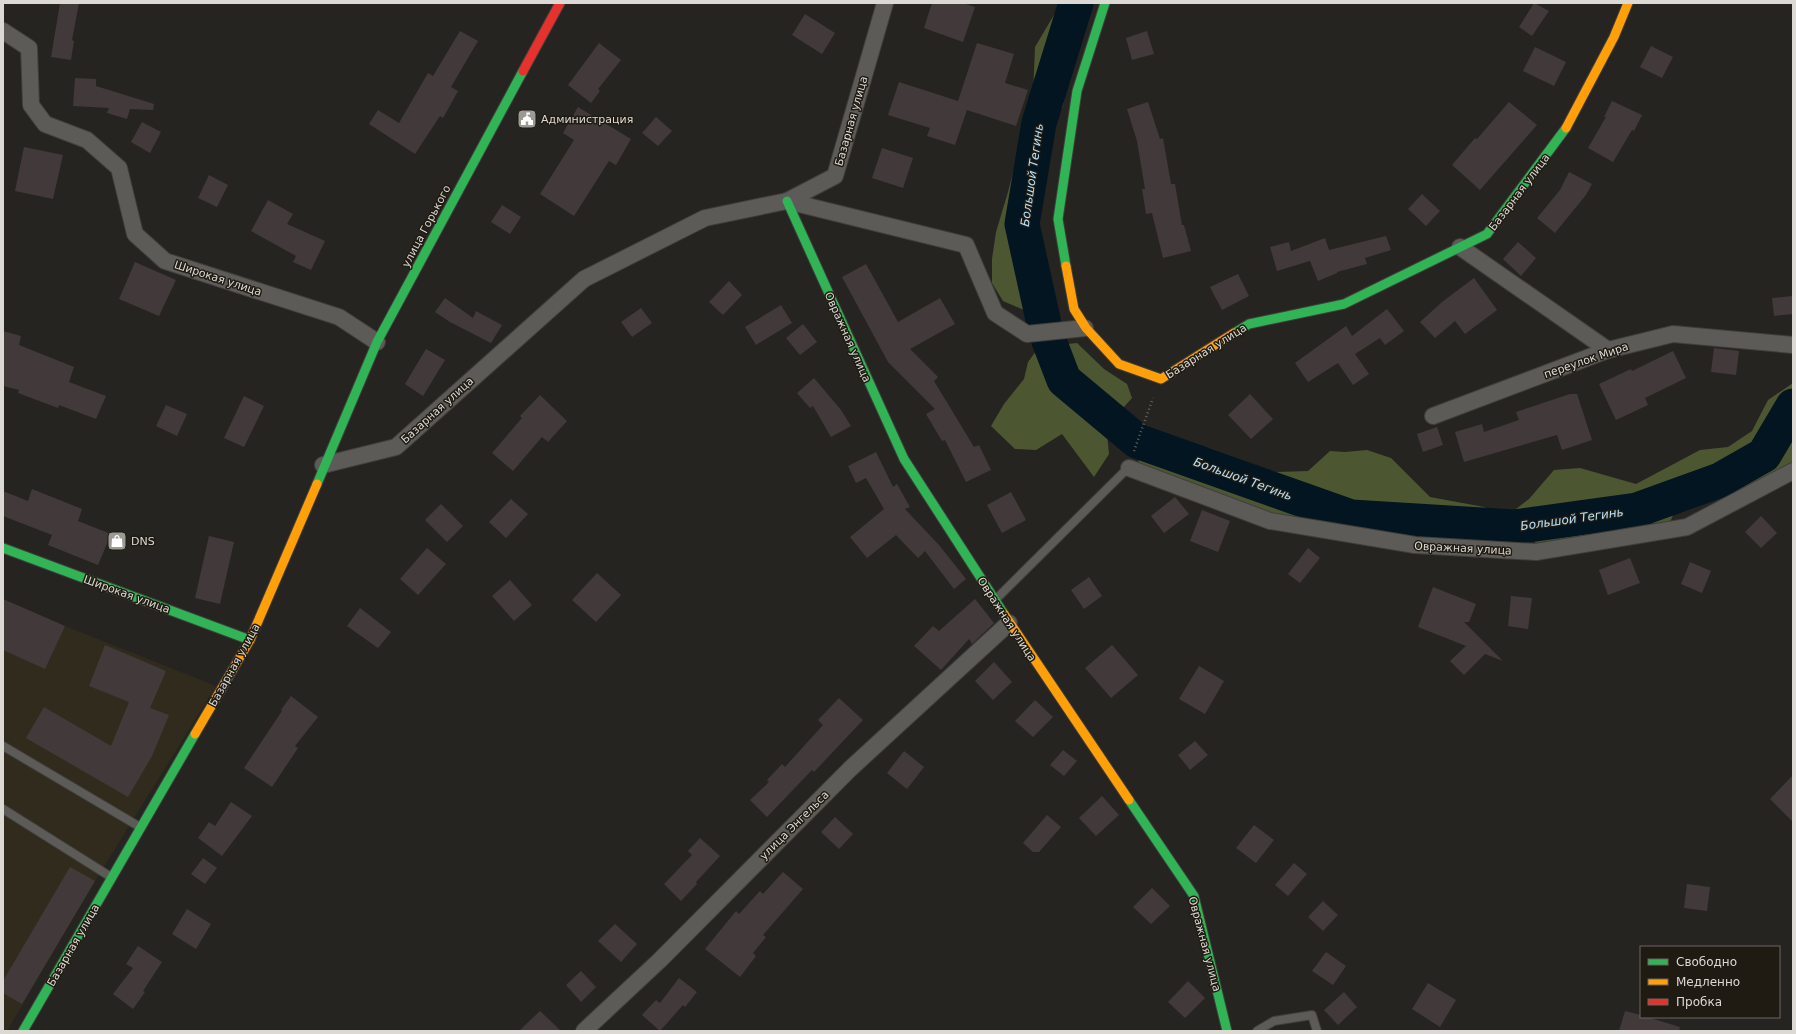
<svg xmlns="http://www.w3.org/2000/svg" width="1796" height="1034" viewBox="0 0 1796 1034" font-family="'DejaVu Sans',sans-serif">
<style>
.built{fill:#312b1e}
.forest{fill:#4c5732}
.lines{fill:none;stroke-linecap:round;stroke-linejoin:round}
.river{stroke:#031520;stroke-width:35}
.building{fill:#42393a}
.lane-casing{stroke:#403e3a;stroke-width:10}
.street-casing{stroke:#403e3a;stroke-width:18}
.fast-casing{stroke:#403e3a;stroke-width:11}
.slow-casing{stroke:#403e3a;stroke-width:11}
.jam-casing{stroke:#403e3a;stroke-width:11}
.path{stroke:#656360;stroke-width:2.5;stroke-dasharray:1 3;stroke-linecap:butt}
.lane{stroke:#5c5b58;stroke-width:8}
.street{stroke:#5c5b58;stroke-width:16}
.fast{stroke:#30b455;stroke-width:9}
.slow{stroke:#ff9f0a;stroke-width:9}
.jam{stroke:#e5322d;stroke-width:9}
.labels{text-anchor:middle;stroke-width:3;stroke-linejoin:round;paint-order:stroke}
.poi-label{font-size:11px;fill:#dcd9d4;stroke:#1f1b13;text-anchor:start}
.street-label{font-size:11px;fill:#dcd9d4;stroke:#1f1b13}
.water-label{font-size:12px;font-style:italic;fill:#b7e3fc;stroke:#1f1b13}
</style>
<rect width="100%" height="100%" fill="#262420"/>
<polygon class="built" points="3,599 65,626 216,686 95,881 7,1031 3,1031"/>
<g class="forest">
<polygon points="1061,3 1092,3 1071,65 1063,106 1050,135 1043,177 1037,235 1045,274 1031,313 1003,301 992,283 992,259 996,232 1008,192 1033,95 1035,47"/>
<polygon points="1077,343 1104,369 1127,384 1132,398 1122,409 1107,405 1106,424 1109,454 1094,477 1062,434 1036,450 1015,449 991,426 1004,404 1024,379 1028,362 1039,347"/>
<polygon points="1793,383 1793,464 1754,487 1678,504 1670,522 1631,525 1541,546 1525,536 1512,512 1529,499 1554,470 1580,468 1636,484 1700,450 1728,447 1752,431 1768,400"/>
<polygon points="1190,443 1212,449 1276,472 1308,471 1330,451 1345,452 1367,450 1391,458 1430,497 1484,507 1500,514 1476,536 1460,540 1392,534 1264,514 1167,476 1138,462 1144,449 1171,459"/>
</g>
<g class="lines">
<polyline class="river" points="1076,3 1039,123 1022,224 1046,333 1064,380 1137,441 1351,517 1514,527 1637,510 1720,480 1764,455 1793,406"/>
</g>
<g class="building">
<polygon points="60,3 79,3 72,40 74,41 71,60 51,57"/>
<polygon points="932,3 963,3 975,7 963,42 924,28"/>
<polygon points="1534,3 1549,11 1532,36 1519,27"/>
<polygon points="805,14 835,33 822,54 792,35"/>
<polygon points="460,31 478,41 451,87 458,91 443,118 440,116 415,154 369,124 378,110 399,123 428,73 433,76"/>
<polygon points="1147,31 1154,54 1132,60 1126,38"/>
<polygon points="599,43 621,60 598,89 600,91 591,103 568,85"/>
<polygon points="977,43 1014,54 1005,83 1028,90 1016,126 967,110 955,145 927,136 930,128 888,115 899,82 958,101"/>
<polygon points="1651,46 1673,57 1662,78 1640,67"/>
<polygon points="1535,47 1566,62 1554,86 1523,71"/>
<polygon points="75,78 96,79 96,86 154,104 153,110 130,109 127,119 107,113 109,108 73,106"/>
<polygon points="1612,101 1642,115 1634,131 1632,130 1613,162 1588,148 1606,117 1604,117"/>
<polygon points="1148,102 1160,139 1163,138 1171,184 1175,184 1182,225 1184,225 1191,251 1163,258 1152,213 1146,214 1142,189 1145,189 1137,141 1127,109"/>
<polygon points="1509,102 1537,125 1480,190 1452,165 1475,138 1477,139"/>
<polygon points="578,107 631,139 616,165 609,161 574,216 540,194 574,140 563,133"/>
<polygon points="656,117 672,131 658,146 642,133"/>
<polygon points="142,122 161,132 150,153 131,142"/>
<polygon points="24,147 63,155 53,199 15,191"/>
<polygon points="882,148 913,158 903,188 872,178"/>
<polygon points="1569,172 1592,184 1586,195 1555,233 1537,218 1560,190"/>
<polygon points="209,175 228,185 217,207 198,198"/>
<polygon points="1422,194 1440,211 1426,226 1408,209"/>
<polygon points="268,200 293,214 287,224 325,241 311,270 293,262 296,256 251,231"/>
<polygon points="502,205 521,217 510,234 491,222"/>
<polygon points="1386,236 1391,250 1365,258 1367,264 1337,272 1337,273 1318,281 1310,261 1277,271 1270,247 1289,242 1291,251 1325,238 1329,250"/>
<polygon points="1518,242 1536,258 1521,276 1503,259"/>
<polygon points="135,262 176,280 159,316 119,299"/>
<polygon points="866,264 898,322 940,298 955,324 910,349 938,377 934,381 974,447 979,445 991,470 966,482 945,440 942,441 926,414 935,409 888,362 842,277"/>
<polygon points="1238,274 1249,296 1222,310 1210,287"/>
<polygon points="1474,278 1497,310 1465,334 1455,321 1435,338 1420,322 1442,302"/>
<polygon points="729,281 742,295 723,315 709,302"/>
<polygon points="1793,296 1793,314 1774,316 1772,298"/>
<polygon points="445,298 473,318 476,311 502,325 491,343 450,322 435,312"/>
<polygon points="781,305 792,323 756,345 745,327"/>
<polygon points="641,308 652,323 632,337 621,322"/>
<polygon points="1387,309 1404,331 1385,345 1380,338 1355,354 1369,374 1353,385 1338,363 1308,382 1295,363 1346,326 1352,336"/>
<polygon points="803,324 817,342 800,355 786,338"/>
<polygon points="3,331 21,336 19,345 74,367 69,382 106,396 96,419 59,405 58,408 18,393 19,390 3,386"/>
<polygon points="1714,348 1739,351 1736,375 1711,372"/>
<polygon points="426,349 445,360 423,396 405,384"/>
<polygon points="1673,351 1686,378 1645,398 1648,405 1616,420 1599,384 1631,369 1632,371"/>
<polygon points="814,378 841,410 851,426 831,437 813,406 810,408 797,393"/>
<polygon points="1250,394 1273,419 1251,439 1228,415"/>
<polygon points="1570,394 1577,394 1592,440 1562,450 1557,435 1464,462 1455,432 1482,424 1484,432 1519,420 1516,412"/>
<polygon points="540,395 567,421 548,442 542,437 513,471 492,453 522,418 520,416"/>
<polygon points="244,396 264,406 244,447 224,438"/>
<polygon points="166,405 187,414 177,436 156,426"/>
<polygon points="1437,427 1443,445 1423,452 1417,434"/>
<polygon points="876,452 893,487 897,484 910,507 905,509 939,545 966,579 954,589 925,551 918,558 896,535 867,558 850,537 884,509 866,478 856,483 848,466"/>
<polygon points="32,489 82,509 78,521 111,534 98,565 48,545 52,535 3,516 3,491 28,501"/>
<polygon points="1011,492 1026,520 1002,533 987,505"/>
<polygon points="1175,497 1189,514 1164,533 1151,516"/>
<polygon points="511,499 528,514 506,538 489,522"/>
<polygon points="441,504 463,526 447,542 425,520"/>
<polygon points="1202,510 1230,521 1218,552 1190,541"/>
<polygon points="1761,516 1777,533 1761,548 1745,532"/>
<polygon points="209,536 234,542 220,604 195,598"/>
<polygon points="427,548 446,564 418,595 400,579"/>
<polygon points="1308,548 1320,558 1300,583 1288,574"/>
<polygon points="1630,558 1640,583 1608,595 1599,570"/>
<polygon points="1690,562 1711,571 1702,593 1681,584"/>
<polygon points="597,573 621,595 596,622 572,600"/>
<polygon points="1089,577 1102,596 1084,609 1071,590"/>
<polygon points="510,580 532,605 514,621 492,596"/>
<polygon points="1433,587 1476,604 1469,622 1464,622 1503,661 1485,654 1464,675 1450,661 1466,646 1418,627"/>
<polygon points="1511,596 1532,598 1528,629 1508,626"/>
<polygon points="3,599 65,626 45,669 3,650"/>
<polygon points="975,599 994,623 972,644 969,639 941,670 914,646 933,626 939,631"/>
<polygon points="360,608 391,632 378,648 347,626"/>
<polygon points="105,645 166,671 150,708 169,715 152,756 128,797 26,738 44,707 111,746 129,702 89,686"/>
<polygon points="1112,645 1138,675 1111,698 1085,668"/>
<polygon points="994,662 1012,682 993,700 975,681"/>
<polygon points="1199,666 1224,681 1205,714 1179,699"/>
<polygon points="291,696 318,717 295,746 298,748 272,787 244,768 282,711 281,710"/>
<polygon points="839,698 863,720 814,772 812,770 767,817 750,800 769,782 767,780 782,764 785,767 823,725 818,720"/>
<polygon points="1035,700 1053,717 1033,737 1015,721"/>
<polygon points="1195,741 1208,755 1190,770 1178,755"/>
<polygon points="1063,750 1077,761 1064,776 1050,765"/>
<polygon points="904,751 924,767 907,789 887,773"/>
<polygon points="1793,775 1793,822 1770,799"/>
<polygon points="1102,796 1119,815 1096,836 1079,818"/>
<polygon points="231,802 252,816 222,856 198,838 209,822 215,826"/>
<polygon points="1047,815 1061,827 1039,852 1033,852 1023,843"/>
<polygon points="835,817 853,834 839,849 821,832"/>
<polygon points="1254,825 1274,840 1256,863 1236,848"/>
<polygon points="700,838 720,856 696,882 697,884 681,901 664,884 692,855 688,851"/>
<polygon points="203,858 217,868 205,884 191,874"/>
<polygon points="1294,863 1307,874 1288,896 1275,885"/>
<polygon points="70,867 95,881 22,1004 3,993 3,981"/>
<polygon points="783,872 803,889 763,935 766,937 753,953 756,956 740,977 705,949 736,911 739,914 760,891 763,894"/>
<polygon points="1687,884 1710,887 1707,911 1684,908"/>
<polygon points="1152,888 1170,906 1151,924 1133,907"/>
<polygon points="1323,901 1338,915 1323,931 1308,917"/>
<polygon points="187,909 211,924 196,949 172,934"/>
<polygon points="615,924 637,944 621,962 598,941"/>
<polygon points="138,946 162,962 143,991 145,992 133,1009 113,994 133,968 126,964"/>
<polygon points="1326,952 1346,966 1333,985 1312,971"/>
<polygon points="581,971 596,987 581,1002 566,985"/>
<polygon points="679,978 697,992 685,1007 683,1005 660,1031 642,1015 656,1000 660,1003"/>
<polygon points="1188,981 1205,998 1185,1018 1168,1002"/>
<polygon points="1428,983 1456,1000 1440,1027 1412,1009"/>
<polygon points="1344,992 1357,1007 1338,1025 1324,1010"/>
<polygon points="540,1011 561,1031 519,1031"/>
<polygon points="1625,1011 1641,1015 1641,1017 1647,1017 1680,1027 1679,1031 1619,1031"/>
</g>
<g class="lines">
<defs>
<g id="lane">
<polyline points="995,600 1129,467"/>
<polyline points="3,746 140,827"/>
<polyline points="3,809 111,877"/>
<polyline points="1257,1031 1274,1021 1312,1015 1317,1031"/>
</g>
<g id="street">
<polyline points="3,31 29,48 31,105 45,124 87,140 119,168 135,234 165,261 339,317 377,342"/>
<polyline points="787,201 966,245 995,313 1027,334 1085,328"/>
<polyline points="1460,247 1608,350"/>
<polyline points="1433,416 1608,350 1673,334 1793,345"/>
<polyline points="323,465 396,447 584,279 705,218 787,201 835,176 885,3"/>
<polyline points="1129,468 1270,521 1415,545 1536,552 1687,527 1793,471"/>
<polyline points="584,1031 660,960 850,769 1009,623"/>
</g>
<g id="fast">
<polyline points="787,201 904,459 1004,614"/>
<polyline points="1066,266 1058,219 1077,91 1105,3"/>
<polyline points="1234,333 1249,324 1344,304 1487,234 1566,128"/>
<polyline points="317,484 377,342 523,71"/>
<polyline points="3,548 250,640"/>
<polyline points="1129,800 1194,896 1227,1031"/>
<polyline points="23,1031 195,734"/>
</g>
<g id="slow">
<polyline points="1566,128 1614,37 1628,3"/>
<polyline points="1066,266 1074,309 1086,328 1119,364 1161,379 1234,333"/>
<polyline points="1004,614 1129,800"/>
<polyline points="195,734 250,640 317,484"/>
</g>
<polyline id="jam" points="523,71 560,3"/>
</defs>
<use href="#lane" class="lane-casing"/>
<use href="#street" class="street-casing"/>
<use href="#fast" class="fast-casing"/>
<use href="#slow" class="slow-casing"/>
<use href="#jam" class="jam-casing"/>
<polyline class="path" points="1134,451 1153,398"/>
<use href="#lane" class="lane"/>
<use href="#street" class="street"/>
<use href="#fast" class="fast"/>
<use href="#slow" class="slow"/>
<use href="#jam" class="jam"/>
</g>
<defs>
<symbol id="civic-square" viewBox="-11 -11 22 22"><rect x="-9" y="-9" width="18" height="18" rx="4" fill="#9c9a95" stroke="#1f1b13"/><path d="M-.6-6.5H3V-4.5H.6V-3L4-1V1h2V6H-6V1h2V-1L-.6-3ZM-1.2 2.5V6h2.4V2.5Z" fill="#fff"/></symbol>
<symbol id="shop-square" viewBox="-11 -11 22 22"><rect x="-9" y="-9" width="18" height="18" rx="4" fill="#9c9a95" stroke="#1f1b13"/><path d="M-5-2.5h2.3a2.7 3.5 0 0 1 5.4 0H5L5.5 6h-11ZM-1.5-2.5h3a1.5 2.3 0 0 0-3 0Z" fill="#fff"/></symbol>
</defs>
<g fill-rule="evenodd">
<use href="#civic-square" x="516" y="108" width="22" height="22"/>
<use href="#shop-square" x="106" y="530" width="22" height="22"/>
</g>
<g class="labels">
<g class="poi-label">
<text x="541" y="123">Администрация</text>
<text x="131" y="545">DNS</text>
</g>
<g class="street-label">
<text transform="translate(851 121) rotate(-74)" y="4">Базарная улица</text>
<text transform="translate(1519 192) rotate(-53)" y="4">Базарная улица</text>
<text transform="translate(426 226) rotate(-62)" y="4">улица Горького</text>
<text transform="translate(218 278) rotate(18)" y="4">Широкая улица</text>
<text transform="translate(848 337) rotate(66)" y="4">Овражная улица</text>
<text transform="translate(1206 351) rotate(-32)" y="4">Базарная улица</text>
<text transform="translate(1586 360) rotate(-19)" y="4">переулок Мира</text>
<text transform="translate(437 410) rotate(-42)" y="4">Базарная улица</text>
<text transform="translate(1463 548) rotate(3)" y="4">Овражная улица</text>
<text transform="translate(127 594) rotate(20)" y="4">Широкая улица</text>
<text transform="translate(1007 619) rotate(57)" y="4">Овражная улица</text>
<text transform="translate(234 665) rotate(-61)" y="4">Базарная улица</text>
<text transform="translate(794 825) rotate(-45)" y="4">улица Энгельса</text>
<text transform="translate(1205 944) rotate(75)" y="4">Овражная улица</text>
<text transform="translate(73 945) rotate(-60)" y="4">Базарная улица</text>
</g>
<g class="water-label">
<text transform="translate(1032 175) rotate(-82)" y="4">Большой Тегинь</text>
<text transform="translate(1243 479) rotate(20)" y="4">Большой Тегинь</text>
<text transform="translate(1572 519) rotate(-8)" y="4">Большой Тегинь</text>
</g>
</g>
<rect width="1796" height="1034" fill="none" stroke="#dcd9d4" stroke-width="8"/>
<rect x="1640" y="946" width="140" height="72" fill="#1f1b13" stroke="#6b6760"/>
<rect x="1648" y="959" width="20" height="6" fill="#30b455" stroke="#6b6760"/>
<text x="1676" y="966" font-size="12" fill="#dcd9d4">Свободно</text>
<rect x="1648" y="979" width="20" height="6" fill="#ff9f0a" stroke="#6b6760"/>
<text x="1676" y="986" font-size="12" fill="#dcd9d4">Медленно</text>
<rect x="1648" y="999" width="20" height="6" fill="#e5322d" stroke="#6b6760"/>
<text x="1676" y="1006" font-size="12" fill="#dcd9d4">Пробка</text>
</svg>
